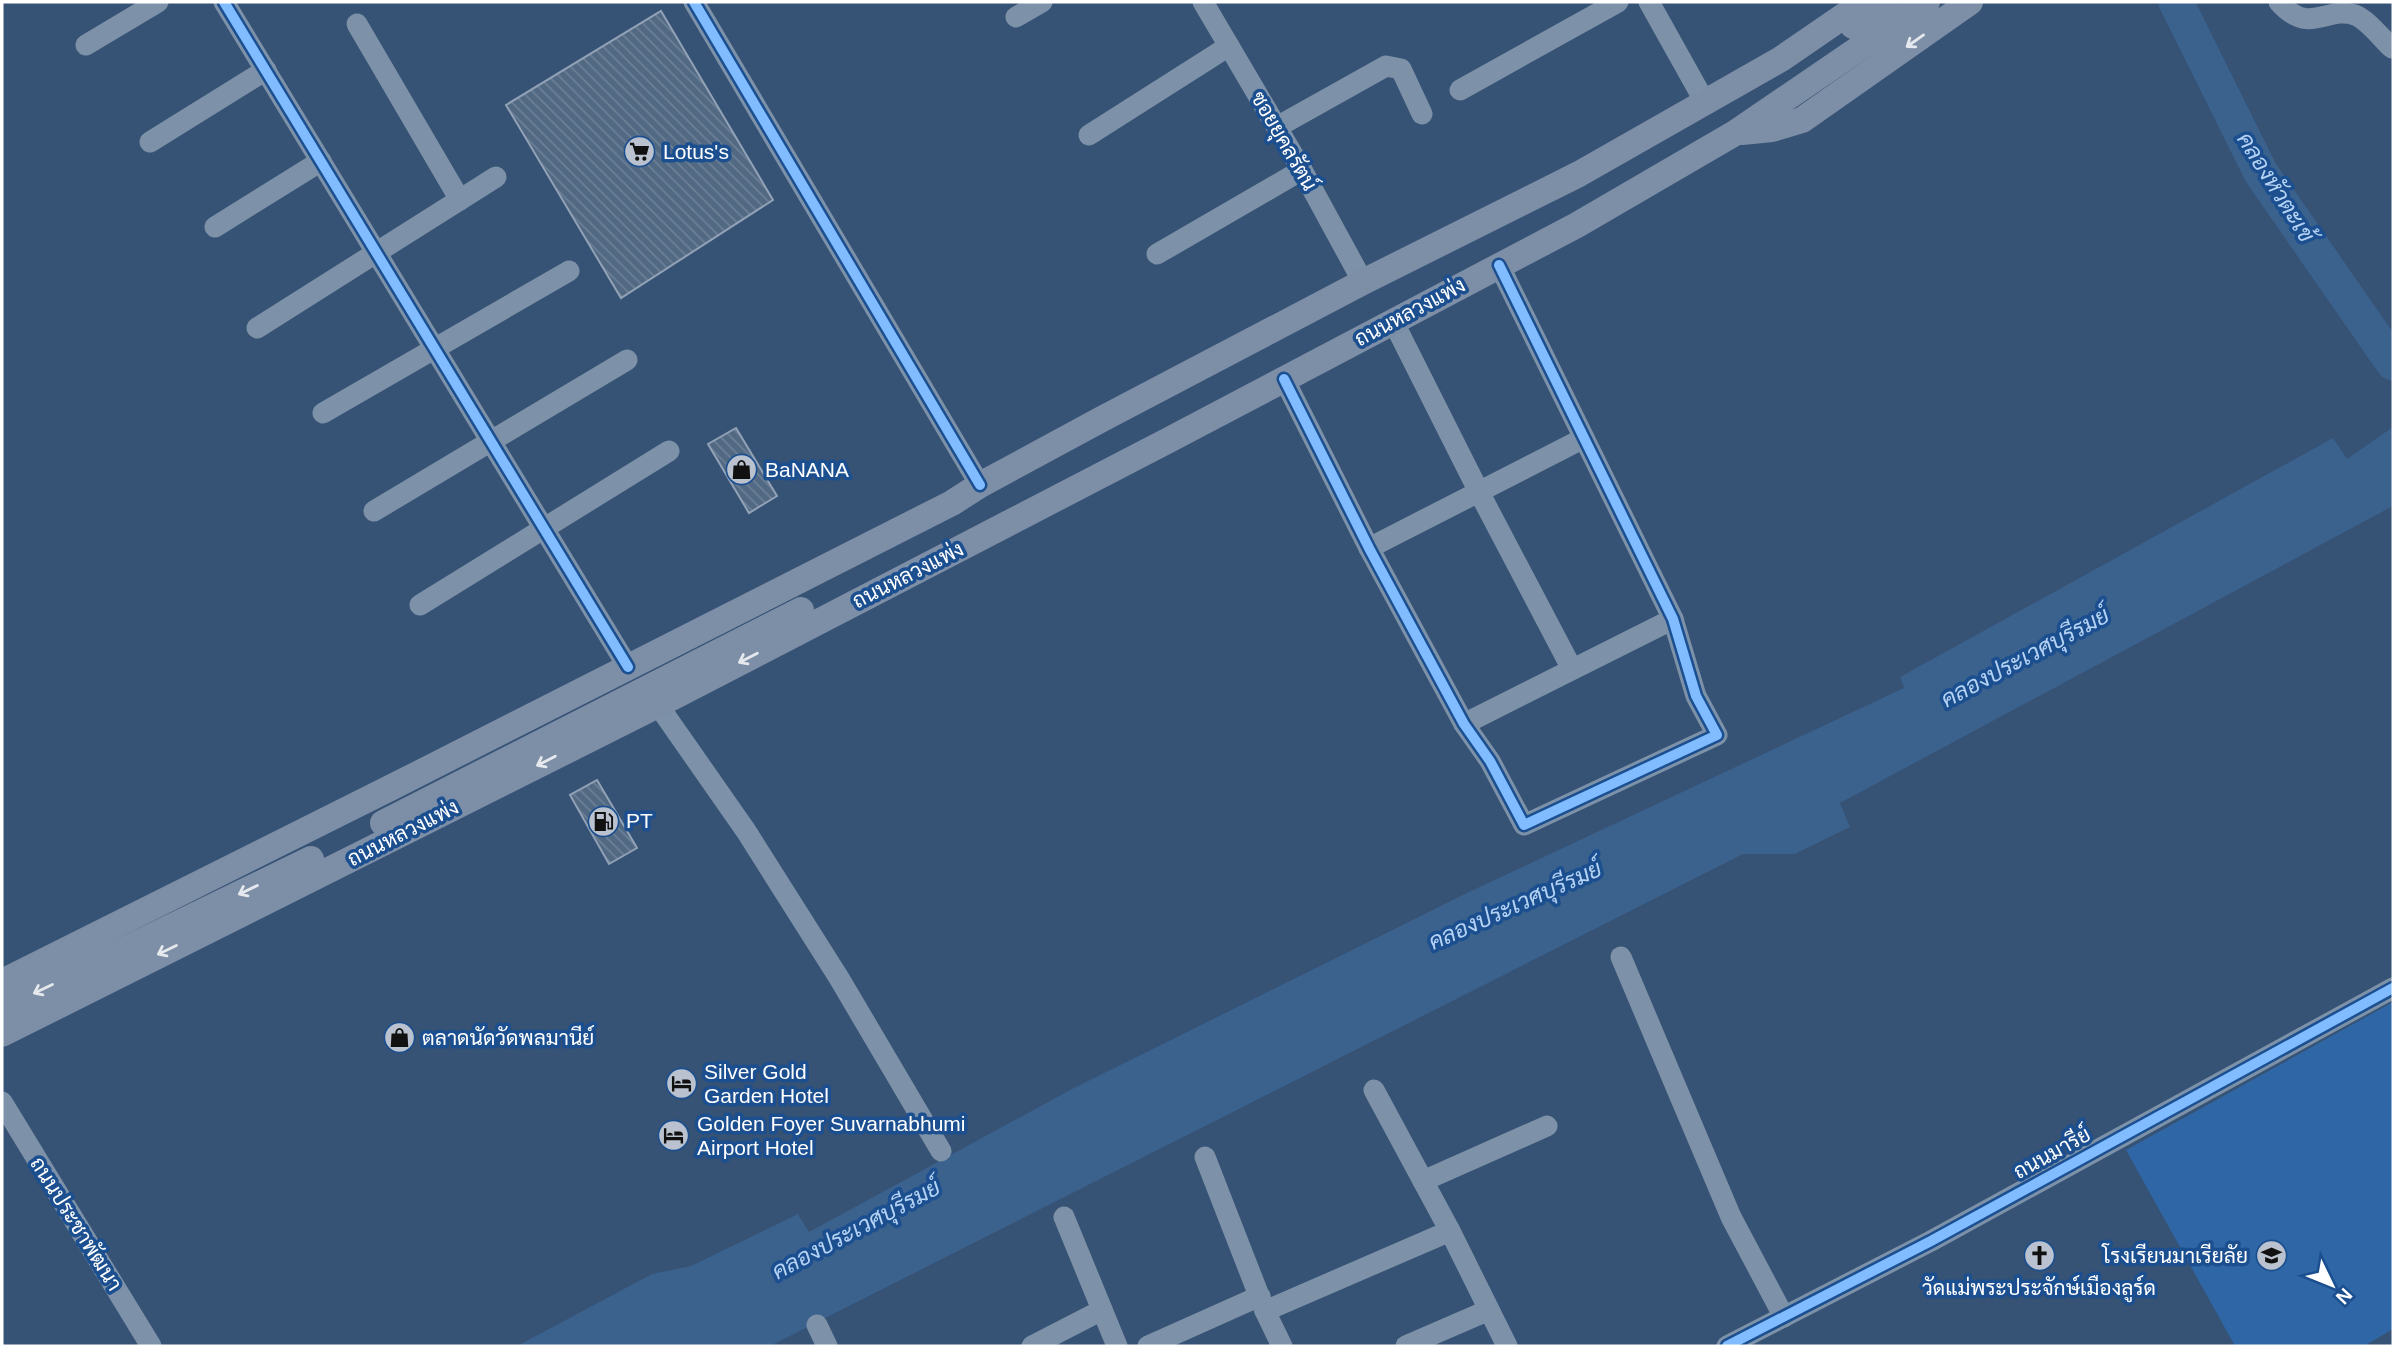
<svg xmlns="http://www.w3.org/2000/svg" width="2395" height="1348" viewBox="0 0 2395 1348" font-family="Arial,Sarabun,sans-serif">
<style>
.green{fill:#2f66a5}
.water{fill:#3b618d}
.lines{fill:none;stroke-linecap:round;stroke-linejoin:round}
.river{stroke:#3b618d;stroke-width:35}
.building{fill:url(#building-back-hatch);stroke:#92a2b6;stroke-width:2}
.minor{stroke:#7d92a8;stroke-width:21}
.major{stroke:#7d8ea7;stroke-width:26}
.cycleway-casing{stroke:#1b4f8f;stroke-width:15}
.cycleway{stroke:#80bcff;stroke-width:10}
.oneway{stroke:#e5e8ed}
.labels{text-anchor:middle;stroke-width:7;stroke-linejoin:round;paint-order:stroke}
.street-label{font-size:21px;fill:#fff;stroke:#1b4f8f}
.poi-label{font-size:21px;fill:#fff;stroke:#1b4f8f;text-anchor:start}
.water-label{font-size:23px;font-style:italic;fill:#b5d3f5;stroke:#1b4f8f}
</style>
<defs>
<pattern id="building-back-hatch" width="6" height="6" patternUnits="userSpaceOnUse" patternTransform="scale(1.75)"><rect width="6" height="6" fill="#526984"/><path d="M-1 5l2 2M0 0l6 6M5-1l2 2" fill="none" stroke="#6c8096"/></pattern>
</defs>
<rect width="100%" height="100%" fill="#365274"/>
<polygon class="green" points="2393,1002 2393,1329 2364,1346 2235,1346 2126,1150"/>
<polygon class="water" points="2393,427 2393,506 1840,803 1850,827 1795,854 1743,854 770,1346 517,1346 652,1274 691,1266 798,1214 809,1232 1072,1089 1471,891 1904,688 1900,677 2333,438 2347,459"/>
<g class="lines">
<polyline class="river" points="2176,2 2261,173 2393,363"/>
</g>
<g class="building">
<polygon points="661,11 773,200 621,298 506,105"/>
<polygon points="736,428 777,496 749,513 708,444"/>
<polygon points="597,780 637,848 609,864 570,795"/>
</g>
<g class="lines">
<g class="minor">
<polyline points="224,2 628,667"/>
<polyline points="694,2 980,485"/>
<polyline points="1203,2 1302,170 1363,282"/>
<polyline points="1649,2 1706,104"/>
<path d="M2279,2C2310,37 2327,5 2355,15C2368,20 2381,38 2392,48"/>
<polyline points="1016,17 1042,2"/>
<polyline points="357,24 460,200"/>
<polyline points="86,45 158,2"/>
<polyline points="1460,90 1618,2"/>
<polyline points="1277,127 1386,66 1401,69 1422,114"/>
<polyline points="1089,135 1229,46"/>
<polyline points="150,142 266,70"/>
<polyline points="215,227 321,161"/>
<polyline points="1157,254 1302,170"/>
<polyline points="1393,321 1479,492 1572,669"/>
<polyline points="257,328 496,177"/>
<polyline points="1284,379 1369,548 1464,724 1490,761 1524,825 1717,735 1696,696 1673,619 1499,265"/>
<polyline points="323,413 569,271"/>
<polyline points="374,511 627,360"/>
<polyline points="1369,548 1584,438"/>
<polyline points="420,605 669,451"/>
<polyline points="658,705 746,831 839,978 941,1151"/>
<polyline points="1464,724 1673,619"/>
<polyline points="1621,957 1731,1217 1784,1317"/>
<polyline points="1374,1090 1450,1231 1507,1346"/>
<polyline points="2,1102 151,1346"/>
<polyline points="1205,1157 1265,1311 1282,1346"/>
<polyline points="1423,1181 1547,1126"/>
<polyline points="1064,1217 1117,1346"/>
<polyline points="1265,1311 1450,1231"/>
<polyline points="817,1325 827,1346"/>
<polyline points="1032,1346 1102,1310"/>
<polyline points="1148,1346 1260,1296"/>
<polyline points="1406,1346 1489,1310"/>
<polyline points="1727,1346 1931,1241 2393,988"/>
</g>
<g class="major">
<polyline points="1853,26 1889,2"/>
<polyline points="1742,132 1772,129 1802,120 1970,2"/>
<polyline points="383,823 801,610"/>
<polyline points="2,982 394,786 952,503 980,485 1102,419 1363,282 1579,174 1781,59 1864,2"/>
<polyline points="2,1009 311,859"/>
<polyline points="2,1034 658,705 1167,441 1577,225 1735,133 1927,2"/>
</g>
<defs>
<g id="cycleway">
<polyline points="224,2 628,667"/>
<polyline points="694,2 980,485"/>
<polyline points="1284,379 1369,548 1464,724 1490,761 1524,825 1717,735 1696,696 1673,619 1499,265"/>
<polyline points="1727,1346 1931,1241 2393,988"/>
</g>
</defs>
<use href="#cycleway" class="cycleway-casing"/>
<use href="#cycleway" class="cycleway"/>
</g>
<defs><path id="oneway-shaft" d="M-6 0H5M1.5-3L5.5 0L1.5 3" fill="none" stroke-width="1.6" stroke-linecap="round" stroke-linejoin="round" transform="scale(1.75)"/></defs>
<g class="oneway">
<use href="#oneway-shaft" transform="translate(1915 41) rotate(145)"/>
<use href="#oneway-shaft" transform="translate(748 658) rotate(153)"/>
<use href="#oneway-shaft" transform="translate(546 761) rotate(153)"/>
<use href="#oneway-shaft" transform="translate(248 890) rotate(154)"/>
<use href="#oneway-shaft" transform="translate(167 950) rotate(154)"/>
<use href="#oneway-shaft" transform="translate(43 989) rotate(154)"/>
</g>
<defs>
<symbol id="supermarket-disc" viewBox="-11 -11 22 22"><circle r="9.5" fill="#b9c2ce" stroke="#1b4f8f"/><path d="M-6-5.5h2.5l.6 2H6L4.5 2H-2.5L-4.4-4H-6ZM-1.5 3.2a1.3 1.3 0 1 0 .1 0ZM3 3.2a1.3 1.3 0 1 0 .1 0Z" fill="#111"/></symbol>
<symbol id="shop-disc" viewBox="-11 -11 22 22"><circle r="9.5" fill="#b9c2ce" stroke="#1b4f8f"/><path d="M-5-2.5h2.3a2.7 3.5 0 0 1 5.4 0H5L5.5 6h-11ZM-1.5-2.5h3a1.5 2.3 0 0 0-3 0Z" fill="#111"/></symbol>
<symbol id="fuel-disc" viewBox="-11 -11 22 22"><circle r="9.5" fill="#b9c2ce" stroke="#1b4f8f"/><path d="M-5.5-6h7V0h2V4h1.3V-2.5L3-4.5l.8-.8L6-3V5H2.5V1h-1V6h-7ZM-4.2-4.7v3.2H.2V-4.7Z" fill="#111"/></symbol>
<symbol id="hotel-disc" viewBox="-11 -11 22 22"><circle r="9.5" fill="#b9c2ce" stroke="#1b4f8f"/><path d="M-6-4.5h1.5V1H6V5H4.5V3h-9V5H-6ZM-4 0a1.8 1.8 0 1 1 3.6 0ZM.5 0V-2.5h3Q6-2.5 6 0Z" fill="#111"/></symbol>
<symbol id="church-disc" viewBox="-11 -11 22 22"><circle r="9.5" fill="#b9c2ce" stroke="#1b4f8f"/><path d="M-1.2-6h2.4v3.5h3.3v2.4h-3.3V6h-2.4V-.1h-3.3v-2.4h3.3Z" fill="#111"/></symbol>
<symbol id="school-disc" viewBox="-11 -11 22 22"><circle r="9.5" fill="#b9c2ce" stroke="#1b4f8f"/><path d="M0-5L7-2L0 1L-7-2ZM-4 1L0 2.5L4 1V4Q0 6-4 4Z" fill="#111"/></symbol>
</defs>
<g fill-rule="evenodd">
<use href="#supermarket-disc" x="622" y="134" width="35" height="35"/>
<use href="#shop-disc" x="724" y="452" width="35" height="35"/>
<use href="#fuel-disc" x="586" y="804" width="35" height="35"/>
<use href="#shop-disc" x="382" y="1020" width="35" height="35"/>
<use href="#hotel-disc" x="664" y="1066" width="35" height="35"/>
<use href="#hotel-disc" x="656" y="1118" width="35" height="35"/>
<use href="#church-disc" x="2022" y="1238" width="35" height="35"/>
<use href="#school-disc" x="2254" y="1238" width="35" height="35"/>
</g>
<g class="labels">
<g class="street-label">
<text transform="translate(1284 141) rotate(60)" y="7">ซอยยุคลรัตน์</text>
<text transform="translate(1410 312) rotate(-28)" y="7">ถนนหลวงแพ่ง</text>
<text transform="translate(908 575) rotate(-27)" y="7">ถนนหลวงแพ่ง</text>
<text transform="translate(403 833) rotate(-27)" y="7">ถนนหลวงแพ่ง</text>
<text transform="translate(2052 1153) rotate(-29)" y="7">ถนนมารีย์</text>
<text transform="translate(76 1224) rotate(58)" y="7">ถนนประชาพัฒนา</text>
</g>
<g class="poi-label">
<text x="663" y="159">Lotus's</text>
<text x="765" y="477">BaNANA</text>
<text x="626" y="828">PT</text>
<text x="422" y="1045">ตลาดนัดวัดพลมานีย์</text>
<text x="704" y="1079">Silver Gold<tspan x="704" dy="24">Garden Hotel</tspan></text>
<text x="697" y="1131">Golden Foyer Suvarnabhumi<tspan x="697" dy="24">Airport Hotel</tspan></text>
<text x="2248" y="1263" text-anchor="end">โรงเรียนมาเรียลัย</text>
<text x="2039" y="1295" text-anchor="middle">วัดแม่พระประจักษ์เมืองลูร์ด</text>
</g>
<g class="water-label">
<text transform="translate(2276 187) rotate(58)" y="8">คลองหัวตะเข้</text>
<text transform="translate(2025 657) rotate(-28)" y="8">คลองประเวศบุรีรมย์</text>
<text transform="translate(1515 905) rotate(-24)" y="8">คลองประเวศบุรีรมย์</text>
<text transform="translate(856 1229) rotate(-28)" y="8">คลองประเวศบุรีรมย์</text>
</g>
</g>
<rect width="2395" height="1348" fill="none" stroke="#ffffff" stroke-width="7"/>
<g transform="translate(2332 1285) rotate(133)" stroke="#1b4f8f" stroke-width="5" paint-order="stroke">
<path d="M0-5L12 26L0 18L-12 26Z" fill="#ffffff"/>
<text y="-10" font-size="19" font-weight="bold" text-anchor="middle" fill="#ffffff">N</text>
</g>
</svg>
